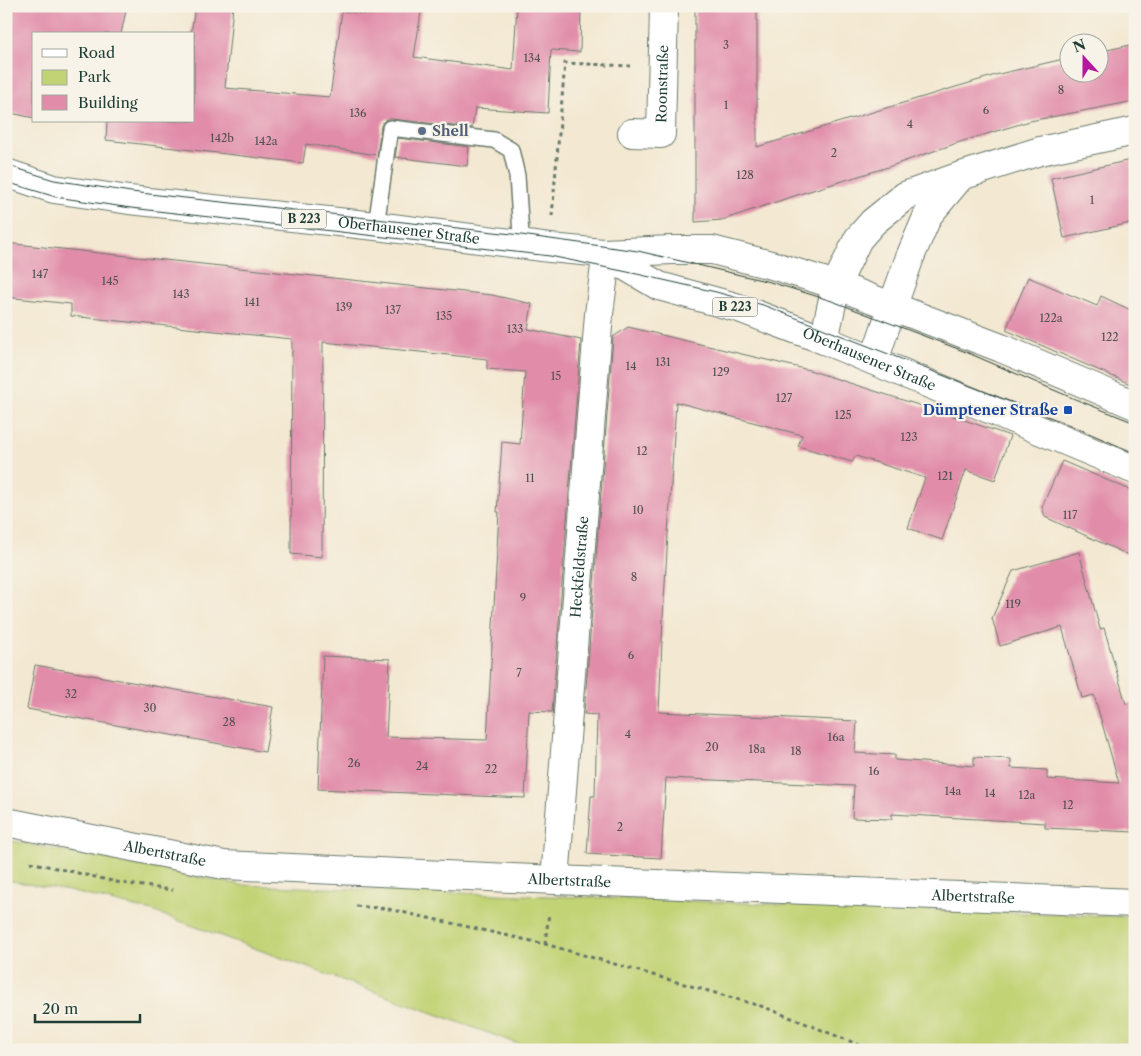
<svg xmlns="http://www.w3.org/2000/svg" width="1141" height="1056" viewBox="0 0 1141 1056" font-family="'Libre Caslon Text',serif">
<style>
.green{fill:#c2d376;stroke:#708855}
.building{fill:#e18daa}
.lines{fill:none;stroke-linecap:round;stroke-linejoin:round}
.service-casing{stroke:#69796b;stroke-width:18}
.minor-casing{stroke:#69796b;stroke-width:30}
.tertiary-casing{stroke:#69796b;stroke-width:30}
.primary-casing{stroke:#69796b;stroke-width:30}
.path{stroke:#69796b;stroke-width:3;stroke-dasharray:4 4;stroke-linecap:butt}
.service{stroke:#fff;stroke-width:15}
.minor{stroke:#fff;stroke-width:28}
.tertiary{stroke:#fff;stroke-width:28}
.primary{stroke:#fff;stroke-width:28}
.tram{stroke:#1f3d34;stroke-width:1}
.service-dot{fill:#5c6f8a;stroke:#f7f3e8;stroke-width:2}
.transit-dot{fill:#1a4fb4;stroke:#f7f3e8;stroke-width:2}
.labels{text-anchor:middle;stroke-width:4.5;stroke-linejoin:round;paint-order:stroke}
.number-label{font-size:11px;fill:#505152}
.shield{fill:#f7f3e8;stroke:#60746a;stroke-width:1}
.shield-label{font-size:12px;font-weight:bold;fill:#1f3d34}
.street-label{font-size:14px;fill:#1f3d34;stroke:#f7f3e8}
.service-label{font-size:14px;font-weight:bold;fill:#4e5e75;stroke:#f7f3e8;text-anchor:start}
.transit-label{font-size:14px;font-weight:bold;fill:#164399;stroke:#f7f3e8;text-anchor:end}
</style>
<rect width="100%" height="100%" fill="#f7f3e8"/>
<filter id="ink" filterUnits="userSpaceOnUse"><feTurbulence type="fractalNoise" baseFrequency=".02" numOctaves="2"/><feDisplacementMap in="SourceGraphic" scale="10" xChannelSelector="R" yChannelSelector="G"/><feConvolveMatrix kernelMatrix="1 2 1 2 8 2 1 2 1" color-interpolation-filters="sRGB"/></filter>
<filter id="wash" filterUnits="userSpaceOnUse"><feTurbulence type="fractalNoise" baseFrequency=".0096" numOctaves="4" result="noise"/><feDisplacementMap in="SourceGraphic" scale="20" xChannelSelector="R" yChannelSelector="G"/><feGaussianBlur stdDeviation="1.12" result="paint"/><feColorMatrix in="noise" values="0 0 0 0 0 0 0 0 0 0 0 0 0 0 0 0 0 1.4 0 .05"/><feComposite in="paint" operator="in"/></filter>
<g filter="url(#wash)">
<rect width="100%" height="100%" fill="#f3e8d1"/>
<polygon class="green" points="6,840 241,885 1135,917 1135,1050 535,1050 152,911 69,891 6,880"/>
<g id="blocks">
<g class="building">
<polygon points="6,6 127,6 121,34 34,34 34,118 6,112"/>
<polygon points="195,6 233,6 225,88 330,97 342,11 370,15 372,6 422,6 414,57 513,70 517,6 581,6 580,52 551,50 548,113 475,108 472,128 391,119 387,119 383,122 381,126 377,155 306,144 303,163 106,140 107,121 194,121 194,34 191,34"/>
<polygon points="695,6 757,6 757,147 999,74 1068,58 1068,72 1098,72 1098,52 1135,44 1135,101 1030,121 960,142 885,168 800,194 722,220 695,222"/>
<polygon points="398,138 469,147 467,166 395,157"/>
<polygon points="1135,159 1135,222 1064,238 1051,178"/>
<polygon points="6,243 492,295 532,304 528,329 581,340 552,712 529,711 525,798 318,789 323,656 390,659 386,737 487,740 499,512 497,512 502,442 520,444 525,372 487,369 487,359 323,342 322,557 291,554 292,339 71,316 71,304 6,297"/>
<polygon points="1028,277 1097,306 1101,296 1135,312 1135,386 1006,330"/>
<polygon points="628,327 809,370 956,417 1010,436 995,480 966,470 942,540 908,528 925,478 856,456 852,462 798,446 802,435 676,402 663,617 659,712 857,721 855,753 895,755 895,760 974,766 974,757 1011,759 1011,768 1047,770 1047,779 1119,783 1094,695 1082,698 1062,627 1000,646 992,618 1013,571 1079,552 1100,629 1104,628 1126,704 1135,702 1135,832 1045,828 1045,823 892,814 892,819 852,818 854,786 666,778 661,858 587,854 591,796 595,796 597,715 584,714 613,337"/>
<polygon points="1062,461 1135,492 1135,558 1045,517 1042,507"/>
<polygon points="35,665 273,707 265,752 27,709"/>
</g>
</g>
</g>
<g filter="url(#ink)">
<use href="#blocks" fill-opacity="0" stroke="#69796b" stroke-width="1"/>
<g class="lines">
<defs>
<polyline id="service" points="376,226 390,128 494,140 511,150 517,176 521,235 520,244"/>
<g id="minor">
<path id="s1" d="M632,133L661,134L664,6"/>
<path id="s2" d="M6,822L224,865L555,880L1135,903"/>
<path id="s3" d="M555,880L599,314L605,266L603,253"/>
</g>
<g id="tertiary">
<polyline points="824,340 836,285 858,239 873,222 905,196 961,176 1040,151 1135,131"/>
<polyline points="869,358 878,349 887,322 910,257 928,215 960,177"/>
</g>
<g id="primary">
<path id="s4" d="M6,173L54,189L129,200L376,226L550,248L603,253L672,250H712L775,266L836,285L1001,348L1135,405"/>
<path id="s5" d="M603,253L659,286L739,308L824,340L1135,470"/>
</g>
</defs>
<use href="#service" class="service-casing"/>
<use href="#minor" class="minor-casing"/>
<use href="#tertiary" class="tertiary-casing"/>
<use href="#primary" class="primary-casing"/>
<g class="path">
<polyline points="552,216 565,63 630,66"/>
<polyline points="30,862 121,883 173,890"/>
<polyline points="356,906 388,909 545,944 764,1007 872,1050"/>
<polyline points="545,944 549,913"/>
<polyline points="1123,1050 1135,1040"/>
</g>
<use href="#service" class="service"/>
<use href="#minor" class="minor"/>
<use href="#tertiary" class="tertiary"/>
<use href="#primary" class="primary"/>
<g class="tram">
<polyline points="6,165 54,180 131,192 521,235 638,251 770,282 832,301 966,352 1070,397 1135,423"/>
<polyline points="6,182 56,197 131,208 550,256 637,274 716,292 763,305 1065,423 1135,453"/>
</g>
</g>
</g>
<circle class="service-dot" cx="422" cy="131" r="5"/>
<rect class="transit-dot" x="1063" y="405" width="10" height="10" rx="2.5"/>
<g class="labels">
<g class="number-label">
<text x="726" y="49">3</text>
<text x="532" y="62">134</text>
<text x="1061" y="94">8</text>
<text x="726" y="109">1</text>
<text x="986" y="114">6</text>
<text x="358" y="117">136</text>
<text x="910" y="128">4</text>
<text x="222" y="142">142b</text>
<text x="266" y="145">142a</text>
<text x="834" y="157">2</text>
<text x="745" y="179">128</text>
<text x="1092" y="204">1</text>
<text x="40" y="278">147</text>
<text x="110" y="285">145</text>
<text x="181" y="298">143</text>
<text x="252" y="306">141</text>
<text x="344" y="311">139</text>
<text x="393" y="314">137</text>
<text x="444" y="320">135</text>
<text x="1051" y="322">122a</text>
<text x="515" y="333">133</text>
<text x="1110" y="341">122</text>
<text x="663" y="366">131</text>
<text x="631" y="370">14</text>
<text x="721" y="376">129</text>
<text x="556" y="380">15</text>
<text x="784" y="402">127</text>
<text x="843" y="419">125</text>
<text x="909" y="441">123</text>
<text x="642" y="455">12</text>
<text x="945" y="480">121</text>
<text x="530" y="482">11</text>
<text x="638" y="514">10</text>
<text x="1070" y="519">117</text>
<text x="634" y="581">8</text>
<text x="523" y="602">9</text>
<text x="1013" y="608">119</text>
<text x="631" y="659">6</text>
<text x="519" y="677">7</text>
<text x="71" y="698">32</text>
<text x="150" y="712">30</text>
<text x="229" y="726">28</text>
<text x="628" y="738">4</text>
<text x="836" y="741">16a</text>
<text x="712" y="751">20</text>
<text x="757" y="753">18a</text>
<text x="796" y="755">18</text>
<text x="354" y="767">26</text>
<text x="422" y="770">24</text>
<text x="491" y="773">22</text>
<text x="874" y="775">16</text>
<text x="953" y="795">14a</text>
<text x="990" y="797">14</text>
<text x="1027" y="799">12a</text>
<text x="1068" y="809">12</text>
<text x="620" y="831">2</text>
</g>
<g class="shield">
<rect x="281.5" y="209.5" width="45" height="19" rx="4"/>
<rect x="712.5" y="297.5" width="45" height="19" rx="4"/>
</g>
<g class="shield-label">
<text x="304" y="223">B 223</text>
<text x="735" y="311">B 223</text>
</g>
<g class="street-label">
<text dy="5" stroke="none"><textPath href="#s1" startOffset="79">Roonstraße</textPath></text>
<text dy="5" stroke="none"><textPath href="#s4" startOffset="408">Oberhausener Straße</textPath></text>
<text dy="5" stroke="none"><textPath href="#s5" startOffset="288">Oberhausener Straße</textPath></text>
<text dy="5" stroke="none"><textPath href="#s3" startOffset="314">Heckfeldstraße</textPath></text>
<text dy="5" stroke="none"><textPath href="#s2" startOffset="162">Albertstraße</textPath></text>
<text dy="5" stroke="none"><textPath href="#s2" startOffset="568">Albertstraße</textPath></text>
<text dy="5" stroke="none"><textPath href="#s2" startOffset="972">Albertstraße</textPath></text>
</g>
<g class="service-label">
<text x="432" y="136">Shell</text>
</g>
<g class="transit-label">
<text x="1058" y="415">Dümptener Straße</text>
</g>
</g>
<rect width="1141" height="1056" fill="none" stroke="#f7f3e8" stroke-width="25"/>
<rect x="32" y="32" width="162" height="90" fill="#f7f3e8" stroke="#a1aaa0"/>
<rect x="42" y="49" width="25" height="8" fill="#ffffff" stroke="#a1aaa0"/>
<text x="78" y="58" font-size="15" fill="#1f3d34">Road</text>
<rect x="42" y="70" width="25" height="15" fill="#c2d376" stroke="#a1aaa0"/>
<text x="78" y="82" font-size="15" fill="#1f3d34">Park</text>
<rect x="42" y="95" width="25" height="15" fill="#e18daa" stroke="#a1aaa0"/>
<text x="78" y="108" font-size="15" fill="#1f3d34">Building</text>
<g transform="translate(1084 58) rotate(339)"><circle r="24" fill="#f7f3e8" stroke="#a1aaa0"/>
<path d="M0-4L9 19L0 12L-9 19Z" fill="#b5179e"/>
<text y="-8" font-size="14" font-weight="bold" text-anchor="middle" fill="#1f3d34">N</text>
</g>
<path d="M35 1014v8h105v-8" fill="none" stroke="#1f3d34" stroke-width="2.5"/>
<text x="42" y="1014" font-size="15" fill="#1f3d34" stroke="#f7f3e8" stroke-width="4" paint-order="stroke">20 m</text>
</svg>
